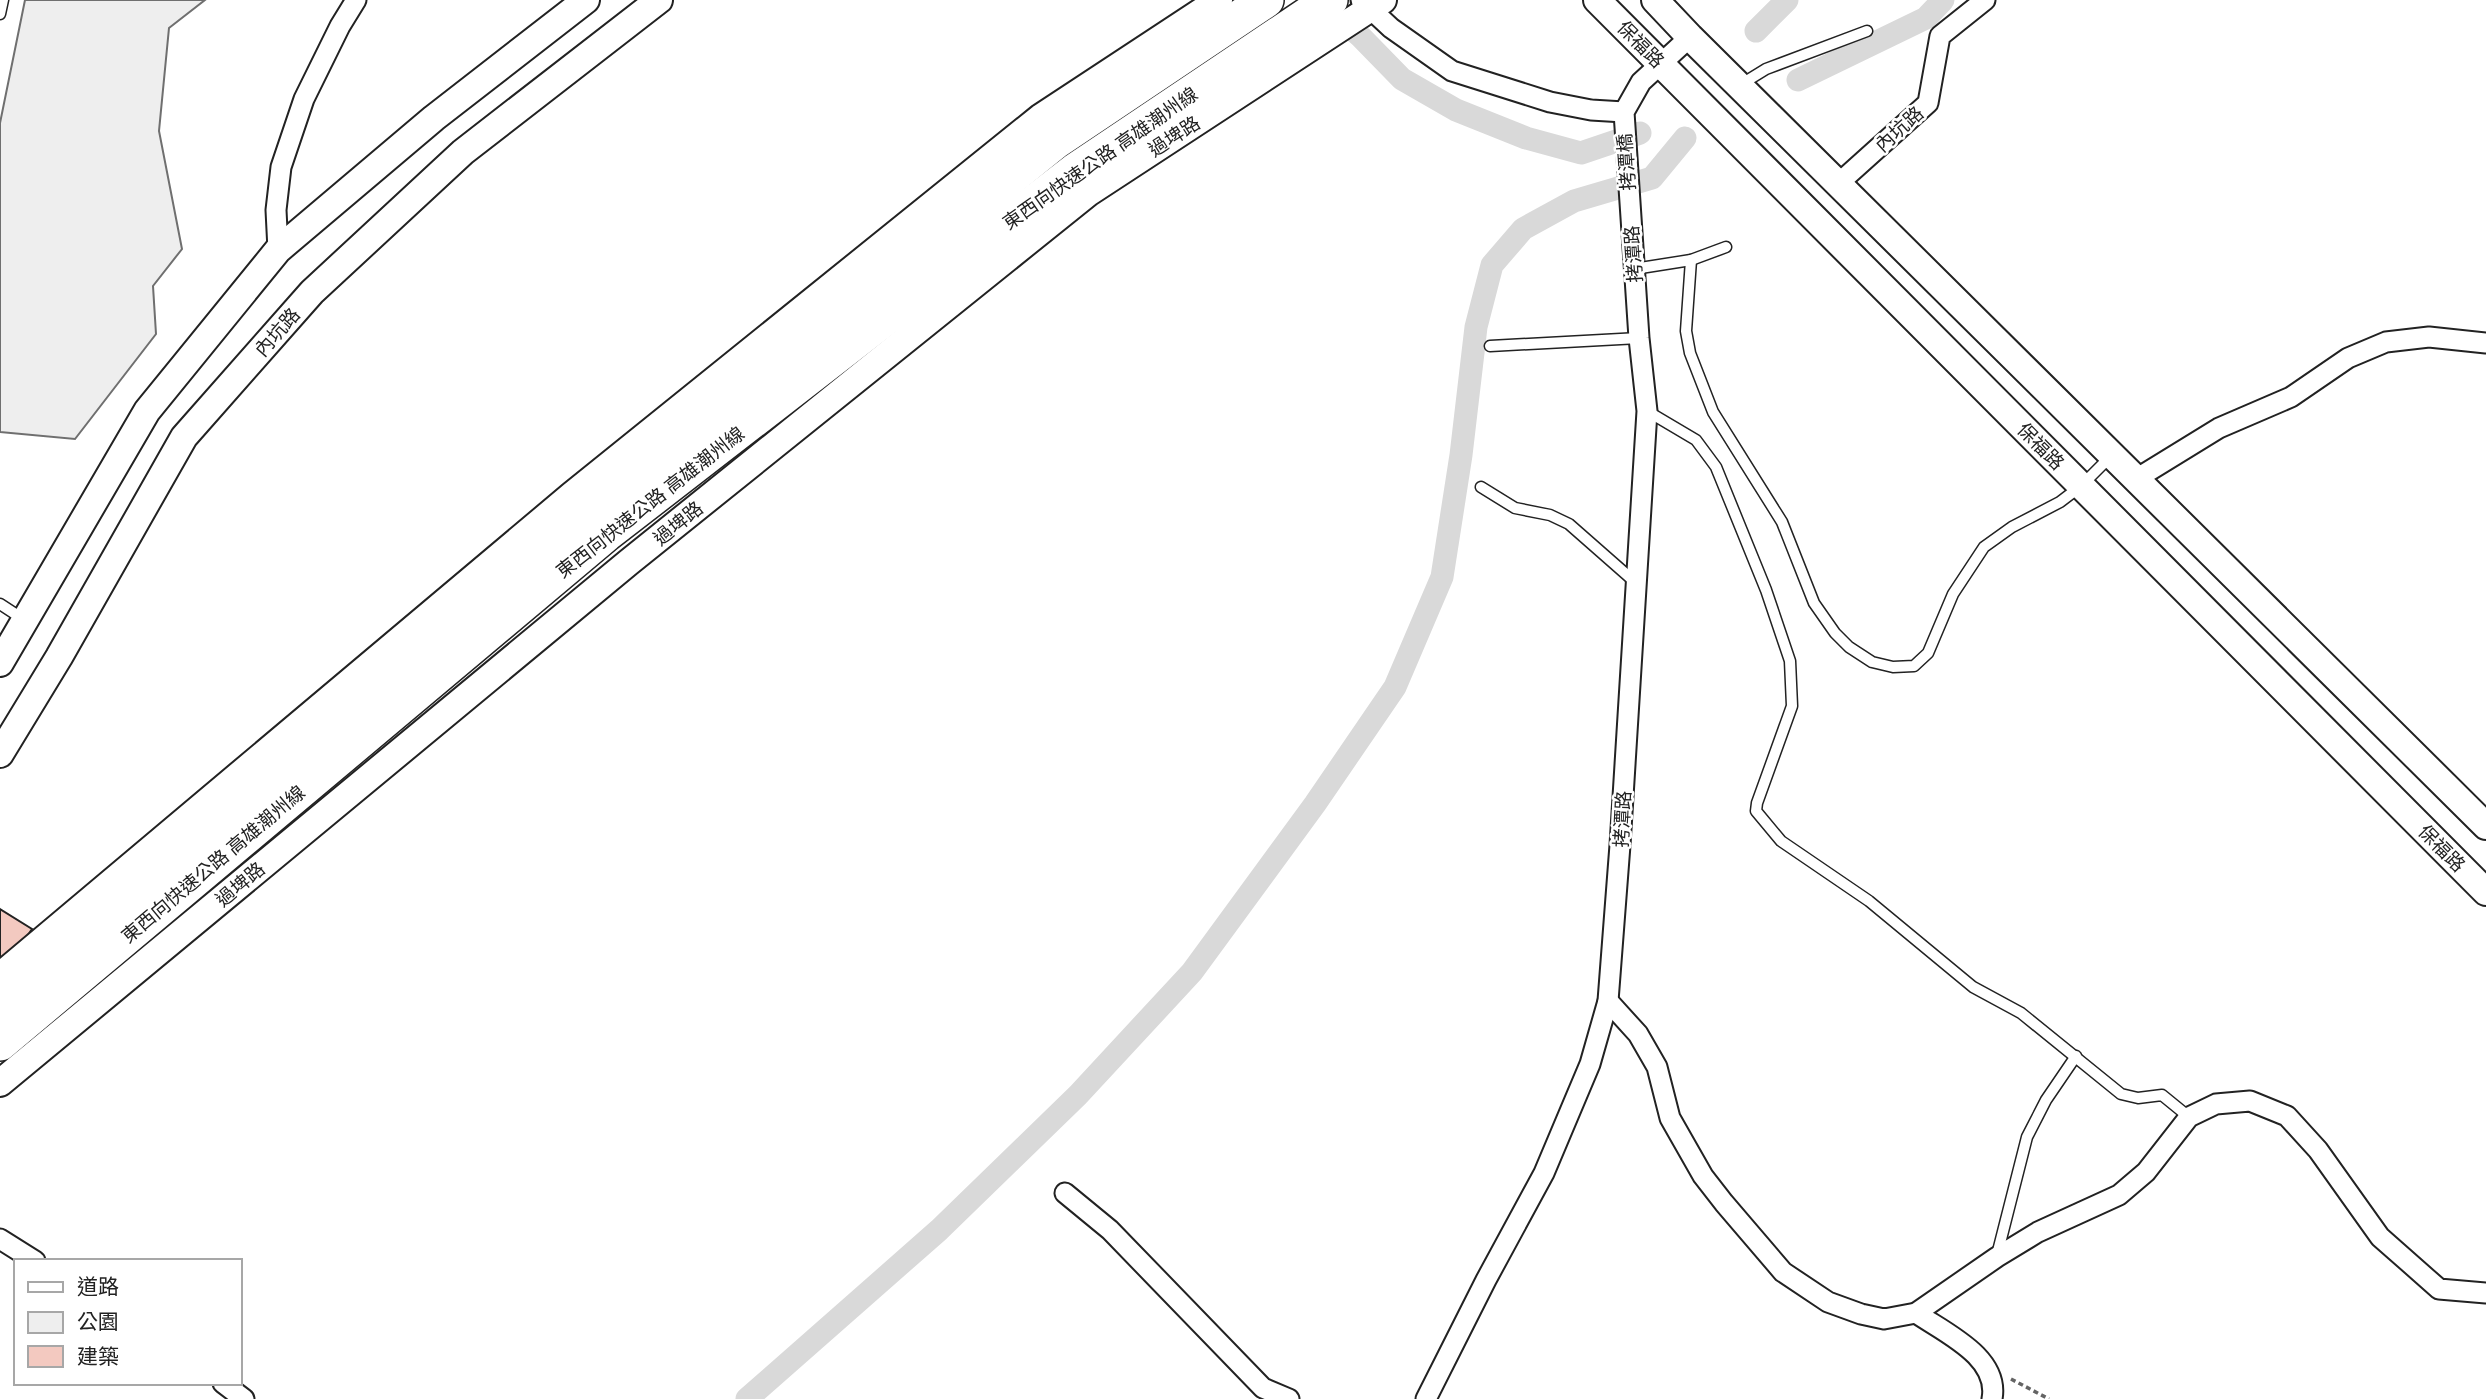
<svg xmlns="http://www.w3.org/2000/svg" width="2486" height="1399" viewBox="0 0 2486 1399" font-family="'Fira Sans Condensed','Noto Sans TC',sans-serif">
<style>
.green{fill:#eee;stroke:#6f6f6f;stroke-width:2}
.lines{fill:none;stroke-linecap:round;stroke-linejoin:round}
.canal{stroke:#d9d9d9;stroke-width:23}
.building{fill:#f3c9c0;stroke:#222;stroke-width:2}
.lane-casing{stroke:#222;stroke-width:13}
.street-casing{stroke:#222;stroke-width:23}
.secondary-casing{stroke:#222;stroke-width:30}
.highway-casing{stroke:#222;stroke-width:38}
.path{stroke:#646464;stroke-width:3.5;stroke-dasharray:5 3.5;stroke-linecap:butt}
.lane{stroke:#fff;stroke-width:10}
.street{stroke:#fff;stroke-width:19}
.secondary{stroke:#fff;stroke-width:26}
.highway{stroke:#fff;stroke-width:35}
.labels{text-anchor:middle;stroke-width:5;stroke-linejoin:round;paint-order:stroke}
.street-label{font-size:19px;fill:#222;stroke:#fff}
</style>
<rect width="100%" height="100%" fill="#fff"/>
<polygon class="green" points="25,0 205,0 169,28 159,131 182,249 153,286 156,334 75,439 0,432 0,123"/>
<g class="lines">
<g class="canal">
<polyline points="1334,13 1361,37 1402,79 1456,110 1526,138 1581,153 1640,133"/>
<polyline points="1756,31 1787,0"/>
<polyline points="1798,80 1926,18 1943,0"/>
<polyline points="747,1399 939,1230 1078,1095 1192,972 1315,804 1395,687 1442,577 1461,455 1476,327 1492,265 1523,229 1574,201 1652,178 1685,138"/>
</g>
</g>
<polygon class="building" points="0,909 32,929 8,965 0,960"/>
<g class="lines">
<defs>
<g id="lane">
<polyline points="0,14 3,0"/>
<polyline points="1740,85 1766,69 1867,31"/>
<polyline points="1691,260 1686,331 1690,353 1713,412 1782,522 1814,603 1835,633 1849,647 1872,662 1893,667 1914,666 1928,653 1953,594 1984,547 2012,527 2060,502 2081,486 2111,456"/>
<polyline points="1634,269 1691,260 1726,247"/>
<polyline points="1490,346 1639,338"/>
<polyline points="1647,411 1696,440 1716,467 1766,590 1790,661 1792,706 1757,803 1756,811 1781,841 1869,901 1973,987 2021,1013 2121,1094 2138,1098 2162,1095 2189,1117"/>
<polyline points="1481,487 1515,508 1550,515 1569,524 1635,582"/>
<polyline points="0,604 23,619"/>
<polyline points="1997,1255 2027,1137 2046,1100 2076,1056"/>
</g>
<g id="street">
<polyline points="1361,0 1391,28 1452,71 1550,102 1591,110 1624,112"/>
<polyline points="1839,183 1928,103 1940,36 1985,0"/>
<polyline points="278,250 276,210 281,167 304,99 340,26 356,0"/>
<polyline points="2136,479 2219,428 2291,397 2348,358 2386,342 2429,337 2486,343"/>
<polyline points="1608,1001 1638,1034 1657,1067 1670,1118 1703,1176 1724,1203 1783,1272 1828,1302 1861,1314 1884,1319 1916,1313 1997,1257 2038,1232 2119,1195 2146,1172 2189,1117 2216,1104 2250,1101 2287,1116 2318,1150 2380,1237 2439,1289 2486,1293"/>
<polyline points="1065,1193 1110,1230 1263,1388 1289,1399"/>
<polyline points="0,1239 35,1261"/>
<path d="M1916,1313C1945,1333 2000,1357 1992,1399"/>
<polyline points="223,1383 244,1399"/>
<polyline points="1426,1399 1486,1280 1544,1173 1590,1064 1608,1001 1620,845 1647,411 1639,338 1624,112 1641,82 1690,37"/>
</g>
<g id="secondary">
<polyline points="1597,0 2486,892"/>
<polyline points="1655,0 1690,37 2486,826"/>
<polyline points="0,663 147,411 278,250 434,118 586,0"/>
<polyline points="0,754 59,657 184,437 312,292 463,152 659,0"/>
<polyline points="0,976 572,495 1041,117 1219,0"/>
<polyline points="0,1083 629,562 1088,193 1383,0"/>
</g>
<g id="highway">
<polyline points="0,1006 591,516 1056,141 1266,0"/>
<polyline points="0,1043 606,534 1075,171 1330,0"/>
</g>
</defs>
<use href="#lane" class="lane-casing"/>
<use href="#street" class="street-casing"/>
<use href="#secondary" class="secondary-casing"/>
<use href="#highway" class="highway-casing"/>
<polyline class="path" points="2011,1379 2049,1399"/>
<use href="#lane" class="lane"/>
<use href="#street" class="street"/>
<use href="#secondary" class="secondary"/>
<use href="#highway" class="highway"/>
</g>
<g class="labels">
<g class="street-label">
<text transform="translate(1641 44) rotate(45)" y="7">保福路</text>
<text transform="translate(1899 129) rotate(-42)" y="7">內坑路</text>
<text transform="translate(1174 136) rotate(-33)" y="7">過埤路</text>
<text transform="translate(1100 158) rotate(-35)" y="7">東西向快速公路 高雄潮州線</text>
<text transform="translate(1626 162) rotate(-94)" y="7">拷潭橋</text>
<text transform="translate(1633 254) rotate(-94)" y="7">拷潭路</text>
<text transform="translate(277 332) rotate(-49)" y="7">內坑路</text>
<text transform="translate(2041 446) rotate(45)" y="7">保福路</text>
<text transform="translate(650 502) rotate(-38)" y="7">東西向快速公路 高雄潮州線</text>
<text transform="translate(678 523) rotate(-39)" y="7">過埤路</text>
<text transform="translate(1622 819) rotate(-87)" y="7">拷潭路</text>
<text transform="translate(2442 848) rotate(45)" y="7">保福路</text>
<text transform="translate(213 864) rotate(-40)" y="7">東西向快速公路 高雄潮州線</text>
<text transform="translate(240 884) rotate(-40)" y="7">過埤路</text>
</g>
</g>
<rect x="14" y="1259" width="228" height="126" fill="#ffffff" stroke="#a7a7a7" stroke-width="2"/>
<rect x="28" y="1282" width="35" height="10" fill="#ffffff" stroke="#a7a7a7" stroke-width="2"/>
<text x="77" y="1294" font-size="21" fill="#222222">道路</text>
<rect x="28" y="1312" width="35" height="21" fill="#eeeeee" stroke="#a7a7a7" stroke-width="2"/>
<text x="77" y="1329" font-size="21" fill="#222222">公園</text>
<rect x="28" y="1346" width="35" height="21" fill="#f3c9c0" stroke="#a7a7a7" stroke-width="2"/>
<text x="77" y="1364" font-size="21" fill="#222222">建築</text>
</svg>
